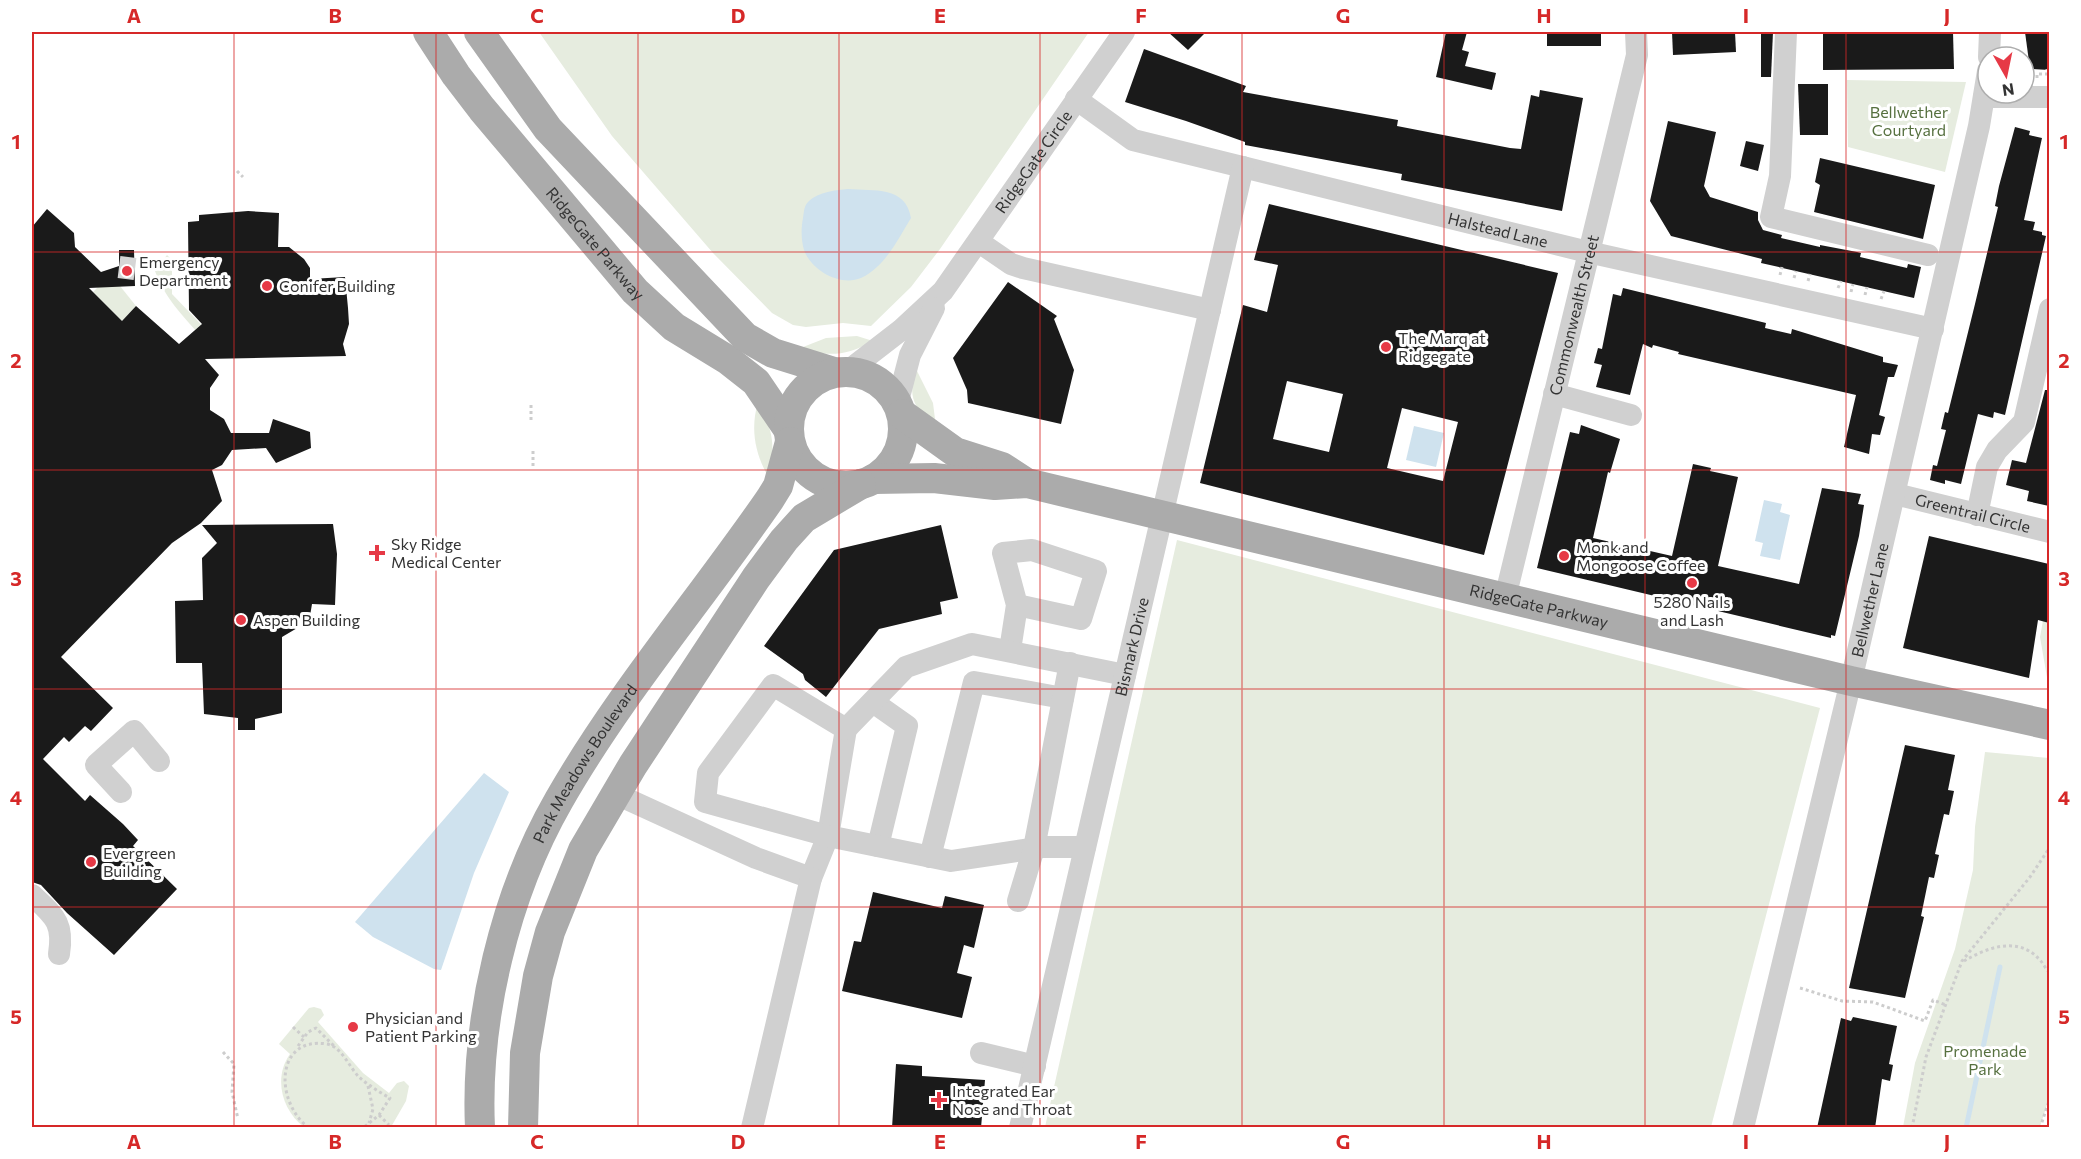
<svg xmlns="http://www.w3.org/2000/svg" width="2081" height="1159" viewBox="0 0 2081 1159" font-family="Commissioner,sans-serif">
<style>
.green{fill:#e6ecdf}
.water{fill:#cfe2ee}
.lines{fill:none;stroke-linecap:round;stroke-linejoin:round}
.stream{stroke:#cfe2ee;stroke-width:5}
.building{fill:#1a1a1a;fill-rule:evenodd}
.minor-tunnel{stroke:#d6d6d6;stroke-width:22;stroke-dasharray:22 11;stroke-linecap:butt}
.path{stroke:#cdcdcd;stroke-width:3;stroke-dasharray:3 3;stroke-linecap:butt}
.minor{stroke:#d0d0d0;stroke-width:22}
.major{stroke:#ababab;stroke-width:30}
.grid{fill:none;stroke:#d62828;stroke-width:1.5;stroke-opacity:0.55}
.poi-dot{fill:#e63946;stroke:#fff;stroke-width:2}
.labels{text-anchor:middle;stroke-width:6;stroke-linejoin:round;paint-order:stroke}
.park-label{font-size:16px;fill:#56703f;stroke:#fff}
.street-label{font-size:16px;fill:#333;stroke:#fff}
.poi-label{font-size:16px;fill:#333;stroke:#fff;text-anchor:start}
.neatline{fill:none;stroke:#d62828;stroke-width:2}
.grid-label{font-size:20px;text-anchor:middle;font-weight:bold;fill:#d62828}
</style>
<rect width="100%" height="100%" fill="#fff"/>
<g class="green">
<polygon points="539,32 1089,32 940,249 911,287 871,326 843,323 806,327 793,325 772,313 713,253 612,136"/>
<polygon points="1847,80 1966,82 1945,172 1848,147"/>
<path d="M167,255L172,260V294L214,338L208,344C187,320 166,301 155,271Z"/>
<polygon points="104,281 120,286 136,306 122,321 93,292"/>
<path d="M857,336L873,341C844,357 829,356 798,349L826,338Z"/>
<path d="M916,369L933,403L936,427C914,408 907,398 916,369Z"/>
<path d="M758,402C774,432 775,445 769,478C755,454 750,429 758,402Z"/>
<polygon points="1177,540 1820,708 1711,1127 1045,1127"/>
<polygon points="2049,588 2049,689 2040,637"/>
<polygon points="1985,752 2049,758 2049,1098 2040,1127 1903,1127 1915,1063 1955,949 1973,870 1975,827"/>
<path d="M314,1007L321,1009L324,1015L318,1022L363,1073L389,1093L397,1083L404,1081L409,1086L406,1101L391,1127H304C282,1110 273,1078 290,1054L279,1044L309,1008Z"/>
</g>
<g class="water">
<path d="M848,189C874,191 906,186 911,218C898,239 885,267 861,278C840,287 811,270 804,250C801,240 801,228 803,218C804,212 804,205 809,201C818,192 837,190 848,189Z"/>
<polygon points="1414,426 1444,433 1436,467 1406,460"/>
<polygon points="1764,500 1782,504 1780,512 1790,515 1780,560 1760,556 1763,543 1755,541"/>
<polygon points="484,773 509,792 474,873 441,970 434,969 373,937 355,922"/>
</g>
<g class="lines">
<polyline class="stream" points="1966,1128 2000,967"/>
</g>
<g class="building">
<polygon points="1168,32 1206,32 1188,50"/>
<polygon points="1446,32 1467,32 1462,50 1469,52 1465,66 1496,73 1492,90 1436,77"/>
<rect x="1547" y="32" width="54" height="14"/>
<polygon points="1672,32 1735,32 1736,52 1673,55"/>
<polygon points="1761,32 1773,32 1771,77 1761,77"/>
<polygon points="1823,32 1953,32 1954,69 1823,70"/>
<polygon points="2025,32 2049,32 2049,70 2030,69"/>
<polygon points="1144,49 1246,86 1243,92 1398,120 1397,126 1510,148 1521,149 1531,95 1539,97 1540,90 1583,98 1562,211 1401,180 1402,174 1245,145 1245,142 1186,121 1125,102"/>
<polygon points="1798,84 1828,84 1828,135 1800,135"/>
<polygon points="1668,121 1716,132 1704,186 1710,197 1758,212 1758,220 1763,230 1782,235 1781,238 1820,247 1820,245 1857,252 1861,253 1860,257 1907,268 1908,264 1921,267 1914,298 1761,263 1762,259 1671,236 1650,201"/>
<polygon points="2015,127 2030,131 2029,135 2042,138 2024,220 2035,222 2033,230 2042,232 2042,235 2046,236 2005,415 1994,412 1993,418 1978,414 1961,484 1945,480 1945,484 1930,480 1933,465 1937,466 1946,430 1941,429 1945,412 1948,413 1975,304 1998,207 1995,206 1999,186"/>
<polygon points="1746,141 1764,145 1758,171 1740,166"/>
<polygon points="1820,158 1935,185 1923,239 1814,212 1820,185 1815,182"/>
<path d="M1269,204L1558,273L1484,555L1200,483L1243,305L1267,312L1278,265L1254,260ZM1287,381L1343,394L1329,452L1273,439ZM1402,408L1458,422L1443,481L1387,468Z"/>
<polygon points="47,209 74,233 75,247 101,272 119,266 119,250 134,250 135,286 89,288 122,321 136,306 179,344 202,324 189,310 188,222 199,221 199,215 248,211 279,213 278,247 289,247 304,259 310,268 310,279 345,277 348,308 349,324 343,344 346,356 205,359 219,375 210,388 210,410 224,419 231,433 269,433 273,419 310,432 311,448 276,463 266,448 232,450 222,465 212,470 222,501 201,523 172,543 61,657 113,708 91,731 85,726 69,742 64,737 43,759 85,801 90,795 123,824 138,840 133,846 177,889 114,955 67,913 41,885 32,882 32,227"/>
<polygon points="1008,282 1057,316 1054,319 1074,370 1061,424 968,403 967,390 953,358"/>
<polygon points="1623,288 1766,323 1765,328 1791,334 1792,329 1883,357 1883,362 1898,365 1894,377 1888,377 1879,415 1885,417 1880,435 1872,434 1869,454 1844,447 1856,395 1678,354 1679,352 1653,345 1652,348 1643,344 1630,395 1596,387 1602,365 1594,363 1598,348 1602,349 1613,294 1621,296"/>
<polygon points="2045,390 2049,390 2049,506 2027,501 2029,491 2006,485 2012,460 2026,463"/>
<polygon points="1581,425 1620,439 1610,473 1608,472 1593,538 1672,556 1693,464 1711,468 1710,471 1738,477 1718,566 1799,584 1822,488 1861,494 1858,504 1864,505 1859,536 1835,636 1831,635 1831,638 1537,568 1570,432 1579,434"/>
<polygon points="333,524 337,554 335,605 312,604 310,616 304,624 282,637 282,713 255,719 255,730 238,730 238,718 204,714 202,663 176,663 175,601 203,600 202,558 217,543 202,525"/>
<polygon points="941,525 958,598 940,602 942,614 879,629 826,697 805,680 803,674 764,646 834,550"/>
<polygon points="1929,536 2049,564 2049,623 2038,620 2029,678 1903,648"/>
<polygon points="1905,745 1955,755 1948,790 1954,791 1949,815 1944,814 1935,854 1939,855 1934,878 1929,877 1921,916 1924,917 1905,998 1849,988"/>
<polygon points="873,892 942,908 945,896 984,905 974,948 964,945 957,973 972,977 962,1018 842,991 854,941 861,942"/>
<polygon points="1853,1017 1897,1026 1889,1064 1893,1065 1890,1081 1882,1079 1875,1128 1817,1128 1841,1018 1851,1021"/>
<polygon points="896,1064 922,1066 922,1076 985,1080 981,1128 892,1128"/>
</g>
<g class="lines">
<polyline class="minor-tunnel" points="119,267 135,269"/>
<g class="path">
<polyline points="2037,78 2037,74 2047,74 2047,69"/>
<polyline points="237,171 243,177"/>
<polyline points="1780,275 1782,267"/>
<polyline points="1794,278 1796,271"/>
<polyline points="1808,281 1810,274"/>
<polyline points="1838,288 1841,281"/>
<polyline points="1851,292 1853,284"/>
<polyline points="1865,295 1867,287"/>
<polyline points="1881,299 1884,291"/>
<polyline points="531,405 531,421"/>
<polyline points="533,451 533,467"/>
<path d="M1964,961C1986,948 2017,936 2038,958C2043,962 2045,969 2050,973"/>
<polyline points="1800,988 1842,1001 1873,1002 1925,1021 1933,1000 1946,1005"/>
<polyline points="293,1027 304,1037"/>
<polyline points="298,1046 308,1032 316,1028 335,1047"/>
<polyline points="223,1052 234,1064 232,1092 238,1119"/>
<polyline points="368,1086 373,1109 369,1123"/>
<polyline points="379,1115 389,1125"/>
<path d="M309,1128C275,1103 274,1036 327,1044C342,1047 349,1067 359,1077C368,1085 379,1092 390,1098L379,1115L363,1128"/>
<polyline points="1912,1128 1926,1057 1962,961 2030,877 2050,847"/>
<polyline points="2040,1128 2050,1098"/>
</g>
<g class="minor">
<polyline points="1786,32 1780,176 1771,217 1928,255"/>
<polyline points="1989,57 1990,32"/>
<polyline points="1984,97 2050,97"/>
<path id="s1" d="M1076,99L1133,140L1588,252L1933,329"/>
<polyline points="979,242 1011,264 1023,268 1210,310"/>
<path id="s2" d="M848,371L901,330L943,291L1124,32"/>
<polyline points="1554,394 1631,415"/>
<polyline points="897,405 910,355 934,308"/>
<path id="s3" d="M1895,494L2050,532"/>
<polyline points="1977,515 1987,467 1997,450 2024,422 2050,309"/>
<path id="s4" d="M1505,598L1637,55L1636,32"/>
<polyline points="1010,650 1017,605 1003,553 1032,550 1096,571 1081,619 1017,605"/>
<polyline points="873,702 907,726 878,846"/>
<polyline points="121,792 96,765 134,731 159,761"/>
<polyline points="616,794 756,858 811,878 828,836 846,729"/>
<polyline points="1085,847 1043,847 951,861 828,836 705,802 708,773 773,685 846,729 906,667 972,644 1125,675"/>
<polyline points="930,857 974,682 1063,698"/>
<path d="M32,895C54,916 64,922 59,954"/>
<polyline points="1018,901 1034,848 1070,663"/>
<polyline points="981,1053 1035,1066"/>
<polyline points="752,1128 811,878"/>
<path id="s5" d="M1020,1128L1243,167"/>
<path id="s6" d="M1743,1128L1851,681L1979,126L1988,71"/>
</g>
<g class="major">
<path id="s7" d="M428,32L456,75L482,109L635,291L674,327L728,360L756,382L788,429"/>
<polyline points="479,32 548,129 745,337 773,353 834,372"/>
<circle cx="846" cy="429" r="57"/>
<polyline points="902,414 955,452 1002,467 1022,480"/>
<path id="s8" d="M874,479L934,478L995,485L1027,483L1851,681L2050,725"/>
<path id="s9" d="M480,1128C475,1019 505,894 559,800C619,695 701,599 770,499L778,486L790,442"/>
<polyline points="523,1128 525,1053 538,976 550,932 583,850 633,765 756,578 784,540 804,518 861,484"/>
</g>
</g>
<path class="grid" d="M234,32V1128M436,32V1128M638,32V1128M839,32V1128M1040,32V1128M1242,32V1128M1444,32V1128M1645,32V1128M1846,32V1128M32,252H2050M32,470H2050M32,689H2050M32,907H2050"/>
<g class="poi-dot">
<circle cx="127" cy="271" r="6"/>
<circle cx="267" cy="286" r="6"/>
<circle cx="1386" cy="347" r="6"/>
<path d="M374 544h6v6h6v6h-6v6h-6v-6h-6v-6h6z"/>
<circle cx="1564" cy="556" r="6"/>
<circle cx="1692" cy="583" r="6"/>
<circle cx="241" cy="620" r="6"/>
<circle cx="91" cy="862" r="6"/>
<circle cx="353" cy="1027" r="6"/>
<path d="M936 1091h6v6h6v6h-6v6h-6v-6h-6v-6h6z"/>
</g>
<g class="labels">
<g class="park-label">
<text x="1909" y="118">Bellwether<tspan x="1909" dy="18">Courtyard</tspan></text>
<text x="1985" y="1057">Promenade<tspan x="1985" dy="18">Park</tspan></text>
</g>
<g class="street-label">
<text dy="6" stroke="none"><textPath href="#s2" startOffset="282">RidgeGate Circle</textPath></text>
<text dy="6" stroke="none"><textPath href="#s1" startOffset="446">Halstead Lane</textPath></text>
<text dy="6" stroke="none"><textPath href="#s7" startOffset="270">RidgeGate Parkway</textPath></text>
<text dy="6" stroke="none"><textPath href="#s4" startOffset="291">Commonwealth Street</textPath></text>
<text dy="6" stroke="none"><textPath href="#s3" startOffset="80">Greentrail Circle</textPath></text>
<text dy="6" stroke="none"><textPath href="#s6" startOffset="543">Bellwether Lane</textPath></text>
<text dy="6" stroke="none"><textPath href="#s8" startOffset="680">RidgeGate Parkway</textPath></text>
<text dy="6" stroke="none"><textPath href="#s5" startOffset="494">Bismark Drive</textPath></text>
<text dy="6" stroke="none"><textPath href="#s9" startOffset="386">Park Meadows Boulevard</textPath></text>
</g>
<g class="poi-label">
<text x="139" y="268">Emergency<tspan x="139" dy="18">Department</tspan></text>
<text x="279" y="292">Conifer Building</text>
<text x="1398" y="344">The Marq at<tspan x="1398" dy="18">Ridgegate</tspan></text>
<text x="391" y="550">Sky Ridge<tspan x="391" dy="18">Medical Center</tspan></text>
<text x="1576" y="553">Monk and<tspan x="1576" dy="18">Mongoose Coffee</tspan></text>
<text x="1692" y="608" text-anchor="middle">5280 Nails<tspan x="1692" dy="18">and Lash</tspan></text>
<text x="253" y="626">Aspen Building</text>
<text x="103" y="859">Evergreen<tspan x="103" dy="18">Building</tspan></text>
<text x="365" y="1024">Physician and<tspan x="365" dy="18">Patient Parking</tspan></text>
<text x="952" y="1097">Integrated Ear<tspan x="952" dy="18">Nose and Throat</tspan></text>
</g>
</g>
<rect width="2081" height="1159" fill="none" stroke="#ffffff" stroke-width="66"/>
<g transform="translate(2006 75) rotate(171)"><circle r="28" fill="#ffffff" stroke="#adadad" stroke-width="1.5"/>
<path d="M0-4.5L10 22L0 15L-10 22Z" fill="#e63946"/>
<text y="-9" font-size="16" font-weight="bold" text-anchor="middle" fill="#333333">N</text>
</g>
<rect x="33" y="33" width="2015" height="1093" class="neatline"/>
<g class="grid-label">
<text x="134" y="23">A</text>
<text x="335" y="23">B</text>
<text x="537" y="23">C</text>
<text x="738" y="23">D</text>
<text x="940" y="23">E</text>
<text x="1141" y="23">F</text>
<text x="1343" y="23">G</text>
<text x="1544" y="23">H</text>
<text x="1746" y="23">I</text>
<text x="1947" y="23">J</text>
<text x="16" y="149">1</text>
<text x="2064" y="149">1</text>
<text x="16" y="368">2</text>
<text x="2064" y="368">2</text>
<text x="16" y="586">3</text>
<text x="2064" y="586">3</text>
<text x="16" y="805">4</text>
<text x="2064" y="805">4</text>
<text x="16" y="1024">5</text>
<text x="2064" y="1024">5</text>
<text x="134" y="1149">A</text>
<text x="335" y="1149">B</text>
<text x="537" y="1149">C</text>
<text x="738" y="1149">D</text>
<text x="940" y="1149">E</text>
<text x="1141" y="1149">F</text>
<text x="1343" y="1149">G</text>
<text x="1544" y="1149">H</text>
<text x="1746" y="1149">I</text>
<text x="1947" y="1149">J</text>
</g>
</svg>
